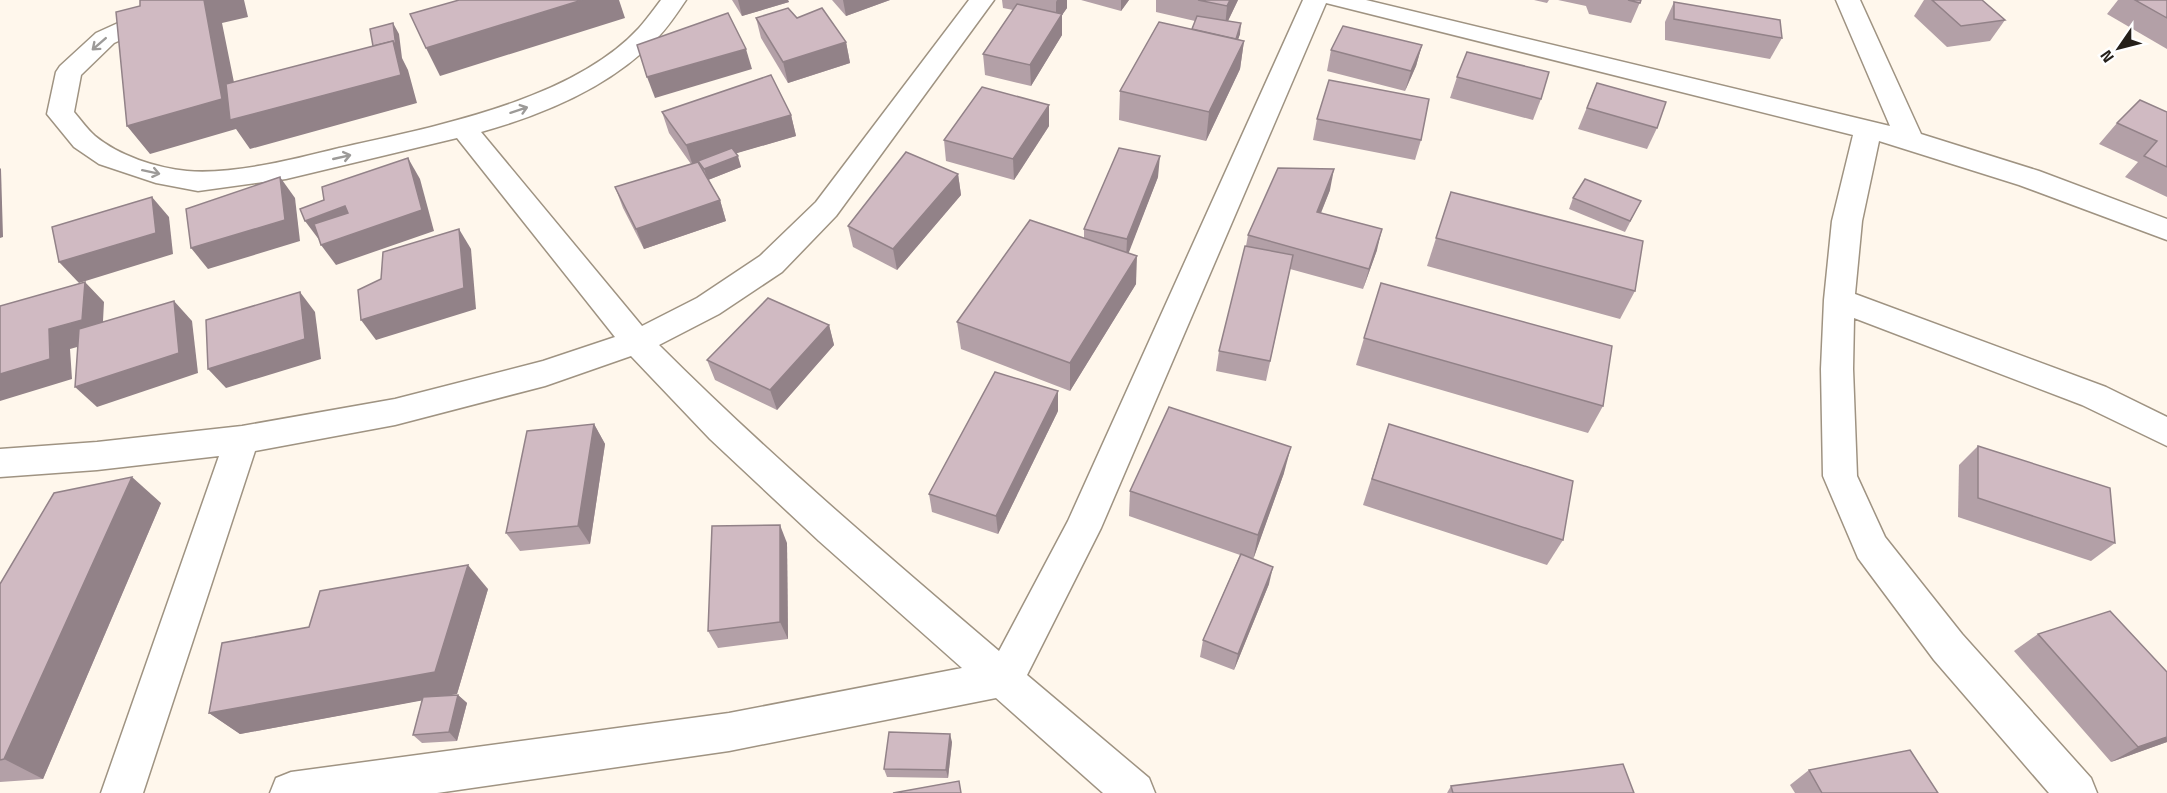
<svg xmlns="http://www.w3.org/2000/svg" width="2167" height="793" viewBox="0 0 2167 793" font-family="'Titillium Web',sans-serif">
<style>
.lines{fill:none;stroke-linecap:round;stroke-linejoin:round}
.minor-casing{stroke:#9f9382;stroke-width:3}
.minor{fill:#fff;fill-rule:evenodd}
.wall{fill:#b3a0a7}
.shaded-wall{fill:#928288}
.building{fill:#d0bac2;stroke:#928288;stroke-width:1.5}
.oneway{stroke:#9c9a98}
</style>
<rect width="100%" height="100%" fill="#fff7ec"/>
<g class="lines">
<defs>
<path id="minor" d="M169,0H201L198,5L114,43L81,75L74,112C81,120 87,129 95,136C119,156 157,168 187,171C233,175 295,159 339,148C432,127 572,101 639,28C647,19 654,9 661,0H686C677,13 667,29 655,40C610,87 542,115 481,132L642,326L697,298L760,256L816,202L969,0H994L836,216L782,272L719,314L659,345C767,453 883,552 999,651L1068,521L1303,0H1366L1890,126L1836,0H1860L1921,134L2039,171L2167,219V240L2019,185L1879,141L1862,221L1855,294L2106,387L2167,417V446L2082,405L1854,318L1853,369L1857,476L1885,537L1962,634L2091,778L2097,793H2049L1934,660L1858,558L1823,476L1821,369L1824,300L1832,221L1853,135L1326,3L1101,528L1027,675L1149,778L1155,793H1103L996,698L729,751L437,793H270L276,778L291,772L729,713L962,668L819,541L710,439L631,356L545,386L395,425L255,451L143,793H101L219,456L97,470L0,477V449L97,442L242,426L395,399L543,361L615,337L457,138L286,179L198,191L156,183L99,164L74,147L47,114L56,72L60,66L96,33Z"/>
</defs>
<use href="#minor" class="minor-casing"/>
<use href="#minor" class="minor"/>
</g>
<g class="wall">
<polygon points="732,0 788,0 789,2 742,16"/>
<polygon points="832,0 890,0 846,16"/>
<polygon points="1002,0 1067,0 1067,8 1062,15 1062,35 1031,86 985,75 983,54 1013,10 1003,8"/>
<polygon points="1081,0 1129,0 1121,11"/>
<polygon points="1156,0 1238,0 1228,21 1240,34 1238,39 1244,41 1240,69 1206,141 1119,120 1120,91 1192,29 1195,21 1156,12"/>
<polygon points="1534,0 1549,0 1547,3"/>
<polygon points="1558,0 1641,0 1631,23 1589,14 1586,6"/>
<polygon points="1924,0 1982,0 2005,20 1990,41 1947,47 1914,16"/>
<polygon points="2118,0 2167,0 2167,49 2107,14"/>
<polygon points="1674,2 1782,38 1770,59 1665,40 1665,22"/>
<polygon points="756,18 797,18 846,42 850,63 788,83 761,38"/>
<polygon points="1422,45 1416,66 1405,91 1327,71 1331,50"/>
<polygon points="1457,77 1541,99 1533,120 1450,98"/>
<polygon points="1597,83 1657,128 1647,149 1578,129"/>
<polygon points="662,112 791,115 796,136 736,153 741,167 708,180 720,200 726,221 644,249 623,208 615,187 691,164 669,133"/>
<polygon points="2167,112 2167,197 2125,177 2138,162 2099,144 2117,123"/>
<polygon points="1317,119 1421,140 1415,160 1313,140"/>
<polygon points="1049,126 1014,180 946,161 944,140"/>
<polygon points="958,174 961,195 897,270 853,247 848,226"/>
<polygon points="1158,177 1128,253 1136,284 1070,391 961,349 957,322 1084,238 1084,229"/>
<polygon points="1330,190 1321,213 1377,250 1363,289 1290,269 1266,381 1216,371 1219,351 1246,246 1248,235"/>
<polygon points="1451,192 1635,291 1620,319 1427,266"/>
<polygon points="1573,198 1641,201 1625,232 1569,209"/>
<polygon points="829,325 834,345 777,410 715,380 707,360"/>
<polygon points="1364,338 1603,406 1588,433 1356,365"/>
<polygon points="1058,411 998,534 932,512 929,494"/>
<polygon points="594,424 605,444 590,544 520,551 506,533"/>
<polygon points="1389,424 1563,540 1547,565 1363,505"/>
<polygon points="1978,446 2115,543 2091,561 1958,517 1959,465"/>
<polygon points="1284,473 1253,559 1269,584 1234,670 1200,657 1203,640 1240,555 1129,516 1130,491"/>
<polygon points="161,503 43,779 0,782 0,584"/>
<polygon points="787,543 788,639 718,648 708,631"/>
<polygon points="488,589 457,694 448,695 458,695 467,703 457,741 422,743 413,735 422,700 240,734 209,713 309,627"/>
<polygon points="2038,634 2167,672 2167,742 2111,762 2014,651"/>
<polygon points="952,742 948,778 887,777 884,769"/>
<polygon points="1809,770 1938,793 1795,793 1790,785"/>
<polygon points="1451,786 1634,793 1447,793"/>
</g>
<g class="shaded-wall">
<polygon points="204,0 244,0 248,17 222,23 241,117 393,41 393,23 399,34 402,58 408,70 417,103 250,149 236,129 150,154 127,126"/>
<polygon points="582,0 619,0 625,18 440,76 426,48"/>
<polygon points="738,0 788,0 789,2 742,16"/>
<polygon points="843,0 890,0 846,16"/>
<polygon points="1057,0 1067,0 1067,8 1062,15 1062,35 1031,86 1030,65 1056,22 1056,2"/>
<polygon points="1121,0 1129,0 1121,11"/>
<polygon points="1230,0 1238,0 1225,27 1227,6"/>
<polygon points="1241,23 1240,34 1232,58 1233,47"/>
<polygon points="1244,41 1240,69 1206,141 1209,112"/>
<polygon points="846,42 850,63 788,83 783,62"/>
<polygon points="1422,45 1416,66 1405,91 1411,71"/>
<polygon points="746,49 752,69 655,98 647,77"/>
<polygon points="1049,105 1049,126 1014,180 1013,159"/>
<polygon points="791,115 796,136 693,166 686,145"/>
<polygon points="738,156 741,167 708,180 704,169"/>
<polygon points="1160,156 1158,177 1126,260 1127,239"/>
<polygon points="408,158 420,179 434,231 336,265 321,245"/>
<polygon points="0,168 1,169 3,237 0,238"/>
<polygon points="1334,169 1330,190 1313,232 1317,212"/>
<polygon points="958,174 961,195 897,270 893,249"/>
<polygon points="280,177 295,198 300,241 208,269 191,248"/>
<polygon points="152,197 169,217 173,254 79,283 59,262"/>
<polygon points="720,200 726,221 644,249 636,229"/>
<polygon points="345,206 358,227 320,241 305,221"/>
<polygon points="459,229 471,249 476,309 376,340 361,320"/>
<polygon points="1382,229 1377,250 1363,289 1369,269"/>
<polygon points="1137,256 1136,284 1070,391 1070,363"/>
<polygon points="85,282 104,302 102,340 70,349 72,379 0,401 0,374 49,329"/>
<polygon points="300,292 315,312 321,359 226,388 208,369"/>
<polygon points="174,301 192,321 198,373 97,407 75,387"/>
<polygon points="829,325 834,345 777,410 770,390"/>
<polygon points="1058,391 1058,411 998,534 996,516"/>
<polygon points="594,424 605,444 590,544 578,526"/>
<polygon points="1291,447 1284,473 1253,560 1258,535"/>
<polygon points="132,477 161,503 43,779 4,759"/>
<polygon points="780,525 787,543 788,639 780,622"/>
<polygon points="468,565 488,589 457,694 240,734 209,713"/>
<polygon points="1273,567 1269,584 1234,670 1238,654"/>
<polygon points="458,695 467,703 457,741 449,732"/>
<polygon points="950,734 952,742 948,778 946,770"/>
<polygon points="2167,737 2167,742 2111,762 2138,747"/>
</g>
<g class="building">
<polygon points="140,0 204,0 222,99 127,126 116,12 140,6"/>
<polygon points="459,0 582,0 426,48 410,14"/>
<polygon points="1198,0 1230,0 1227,6"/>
<polygon points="1628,0 1641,0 1640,3"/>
<polygon points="1932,0 1982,0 2005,20 1961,26"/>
<polygon points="2135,0 2167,0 2167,18"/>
<polygon points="1674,2 1780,20 1782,38 1674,19"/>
<polygon points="1017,4 1062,14 1030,65 983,54"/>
<polygon points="788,8 797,18 822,8 846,42 783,62 756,18"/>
<polygon points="728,13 746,49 647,77 637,45"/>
<polygon points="1197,16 1241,23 1236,39 1192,29"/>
<polygon points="1159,22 1244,41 1209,112 1120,91"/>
<polygon points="393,23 396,47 393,41 373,46 370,29"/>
<polygon points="1343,26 1422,45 1411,71 1331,50"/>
<polygon points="393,41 401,75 230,120 226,84"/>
<polygon points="1467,52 1549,72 1541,99 1457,77"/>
<polygon points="771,75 791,115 686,145 662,112"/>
<polygon points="1329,80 1429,99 1421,140 1317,119"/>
<polygon points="1597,83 1666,102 1657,128 1587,108"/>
<polygon points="982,87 1049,105 1013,159 944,140"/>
<polygon points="2140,100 2167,112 2167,167 2144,156 2157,141 2117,123"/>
<polygon points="732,148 738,156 704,169 698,161"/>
<polygon points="1119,148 1160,156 1127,239 1084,229"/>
<polygon points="906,152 958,174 893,249 848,226"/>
<polygon points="408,158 422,210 321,245 314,224 348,213 345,206 305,221 300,209 324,200 322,187"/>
<polygon points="698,162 720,200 636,229 615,187"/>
<polygon points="1278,168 1334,169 1317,212 1382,229 1369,269 1248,235"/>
<polygon points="280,177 285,220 191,248 186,209"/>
<polygon points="1585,179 1641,201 1630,221 1573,198"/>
<polygon points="1451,192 1643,241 1635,291 1436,238"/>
<polygon points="152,197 156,233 59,262 52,227"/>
<polygon points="1030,220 1137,256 1070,363 957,322"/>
<polygon points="459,229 464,288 361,320 358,290 381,279 383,252"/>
<polygon points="1245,246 1293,255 1270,361 1219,351"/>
<polygon points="85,282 82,320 49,329 50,359 0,374 0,306"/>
<polygon points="1381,283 1612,346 1603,406 1364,338"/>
<polygon points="300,292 305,339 208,369 206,320"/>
<polygon points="768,298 829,325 770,390 707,360"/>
<polygon points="174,301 179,353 75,387 79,329"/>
<polygon points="995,372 1058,391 996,516 929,494"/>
<polygon points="1169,407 1291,447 1258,535 1130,491"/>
<polygon points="594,424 578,526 506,533 527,431"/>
<polygon points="1389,424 1573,481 1563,540 1372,479"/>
<polygon points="1978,446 2110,488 2115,543 1978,498"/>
<polygon points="132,477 4,759 0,760 0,584 54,493"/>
<polygon points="780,525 780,622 708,631 712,526"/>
<polygon points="1241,554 1273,567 1238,654 1203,640"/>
<polygon points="468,565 435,672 209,713 222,643 309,627 320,591"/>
<polygon points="2110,611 2167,672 2167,737 2138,747 2038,634"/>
<polygon points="458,695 449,732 413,735 423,697"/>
<polygon points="889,732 950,734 946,770 884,769"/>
<polygon points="1910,750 1938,793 1822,793 1809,770"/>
<polygon points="1623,764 1634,793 1453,793 1451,786"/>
<polygon points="959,781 961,793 893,793"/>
</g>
<defs><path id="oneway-shaft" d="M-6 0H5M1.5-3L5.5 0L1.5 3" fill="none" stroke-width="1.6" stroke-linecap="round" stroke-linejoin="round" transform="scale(1.5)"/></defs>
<g class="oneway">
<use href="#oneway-shaft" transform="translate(99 44) rotate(139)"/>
<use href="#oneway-shaft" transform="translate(519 110) rotate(-18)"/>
<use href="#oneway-shaft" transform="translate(342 157) rotate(-13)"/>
<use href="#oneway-shaft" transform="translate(151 172) rotate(12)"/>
</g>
<g transform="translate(2119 48) rotate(235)" stroke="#ffffff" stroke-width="4.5" paint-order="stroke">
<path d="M0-4.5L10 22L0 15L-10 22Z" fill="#241f19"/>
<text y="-9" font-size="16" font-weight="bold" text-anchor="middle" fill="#241f19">N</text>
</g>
</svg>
